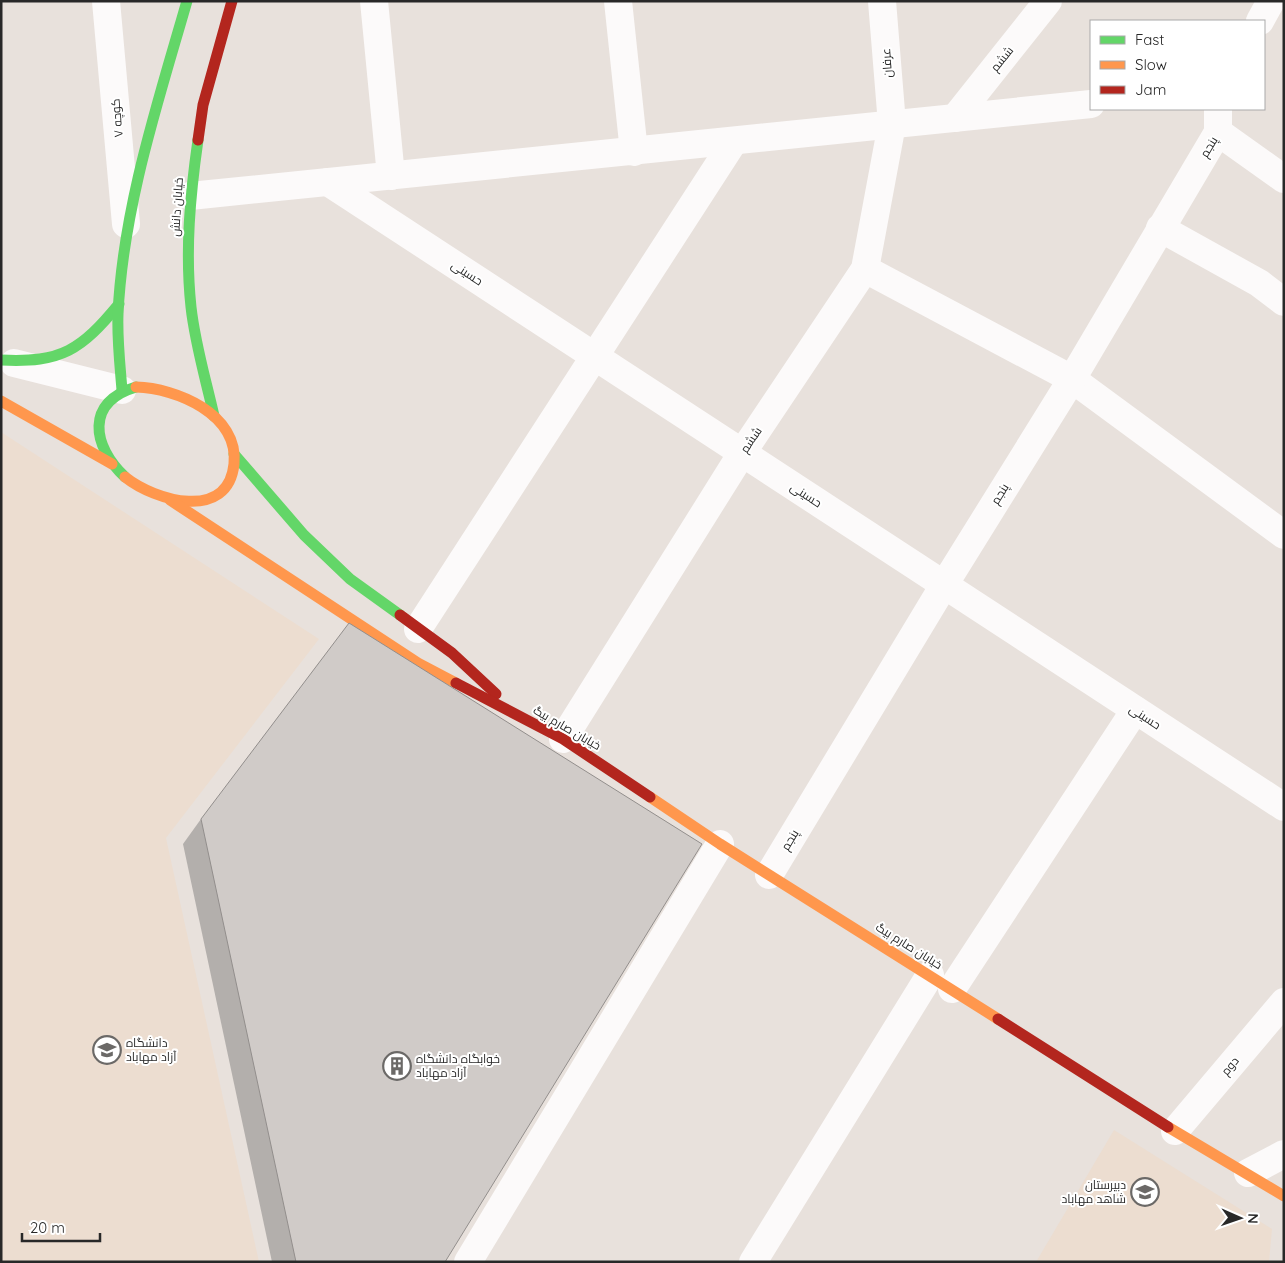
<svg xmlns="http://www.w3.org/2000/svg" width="1285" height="1263" viewBox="0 0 1285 1263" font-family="Quicksand,Cairo,sans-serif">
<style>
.education{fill:#ecddd0}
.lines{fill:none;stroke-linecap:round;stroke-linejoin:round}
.street{stroke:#fcfafa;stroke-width:28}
.fast{stroke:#63d668;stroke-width:11}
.slow{stroke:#ff974d;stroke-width:11}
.jam{stroke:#b3261e;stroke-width:11}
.wall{fill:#b3afac}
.building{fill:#d0cbc8;stroke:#928e8c}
.labels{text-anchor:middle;stroke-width:4;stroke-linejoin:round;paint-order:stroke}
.street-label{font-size:12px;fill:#282828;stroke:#fff}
.poi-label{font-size:12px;fill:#282828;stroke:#fff;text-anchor:start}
</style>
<rect width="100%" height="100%" fill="#e8e1dc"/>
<g class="education">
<polygon points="1,432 319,639 166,838 259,1262 1,1262"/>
<polygon points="1114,1130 1272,1229 1269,1262 1036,1262"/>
</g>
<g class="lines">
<g class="street">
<polyline points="106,1 126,224"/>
<polyline points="374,1 391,176"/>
<polyline points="618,1 634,152"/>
<polyline points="1260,21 1271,1"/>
<polyline points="955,118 1048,1"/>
<polyline points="1218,132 1284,179"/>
<polyline points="328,182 1284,807"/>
<polyline points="190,196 1091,104"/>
<polyline points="1160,228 1259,283 1284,302"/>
<polyline points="865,269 1072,379 1284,535"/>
<polyline points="14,363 122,390"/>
<polyline points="418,629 734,141"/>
<polyline points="563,739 742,453 865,269 892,124 882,1"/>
<polyline points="769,875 944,585 1072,379 1218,132 1218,109"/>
<polyline points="952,989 1135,710"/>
<polyline points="1175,1131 1284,1002"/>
<polyline points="1248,1173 1284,1154"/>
<polyline points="468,1262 720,844"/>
<polyline points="753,1262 930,975"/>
</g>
<g class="fast">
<path d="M198,140C190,196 185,251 191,307C195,344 206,380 214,416"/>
<path d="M1,360C62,363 81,350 119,304"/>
<path d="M122,390C120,365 117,339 118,314C123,207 158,102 187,1"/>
<polyline points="234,454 304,535 350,579 400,615"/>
<path d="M125,477C92,446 85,402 136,387"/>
</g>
<g class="slow">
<polyline points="1,401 112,464"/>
<path d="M125,477C155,501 228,522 234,464C239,414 176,388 136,387"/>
<polyline points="170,500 418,663 456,683"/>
<polyline points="650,797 720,844 998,1019"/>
<polyline points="1168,1127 1284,1196"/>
</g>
<g class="jam">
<polyline points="198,140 203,105 232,1"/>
<polyline points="400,615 452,653 496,694"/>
<polyline points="456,683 563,739 650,797"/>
<polyline points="998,1019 1168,1127"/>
</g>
</g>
<polygon class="wall" points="201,819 445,1262 272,1262 183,844"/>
<polygon class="building" points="349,623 702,844 445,1262 296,1262 201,819"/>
<defs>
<symbol id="university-ring" viewBox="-11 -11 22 22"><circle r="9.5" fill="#fff" stroke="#6b6967" stroke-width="1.5"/><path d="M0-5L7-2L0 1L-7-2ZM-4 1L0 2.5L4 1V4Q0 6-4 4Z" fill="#6b6967"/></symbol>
<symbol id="building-ring" viewBox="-11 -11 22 22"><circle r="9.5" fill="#fff" stroke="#6b6967" stroke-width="1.5"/><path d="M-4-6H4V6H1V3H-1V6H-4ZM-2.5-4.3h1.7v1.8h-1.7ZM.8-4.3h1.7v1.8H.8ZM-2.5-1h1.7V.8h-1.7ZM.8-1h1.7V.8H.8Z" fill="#6b6967"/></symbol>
<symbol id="school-ring" viewBox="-11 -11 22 22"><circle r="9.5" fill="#fff" stroke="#6b6967" stroke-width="1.5"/><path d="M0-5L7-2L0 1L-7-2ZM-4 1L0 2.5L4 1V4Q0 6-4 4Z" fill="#6b6967"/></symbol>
</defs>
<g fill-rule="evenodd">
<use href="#university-ring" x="91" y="1034" width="32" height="32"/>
<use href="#building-ring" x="381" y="1050" width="32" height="32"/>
<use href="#school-ring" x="1129" y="1176" width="32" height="32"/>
</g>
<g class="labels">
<g class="street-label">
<text transform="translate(1002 59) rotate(-51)" y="4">ششم</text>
<text transform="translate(887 63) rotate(-94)" y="4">عرفان</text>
<text transform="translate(117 118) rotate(-95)" y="4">کوچه ۷</text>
<text transform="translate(1209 147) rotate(-59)" y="4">پنجم</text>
<text transform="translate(177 207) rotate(-86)" y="4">خیابان دانش</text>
<text transform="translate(467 273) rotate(33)" y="4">حسینی</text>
<text transform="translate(751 440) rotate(-56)" y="4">ششم</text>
<text transform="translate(1000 494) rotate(-58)" y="4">پنجم</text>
<text transform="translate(806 495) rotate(33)" y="4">حسینی</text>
<text transform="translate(1145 717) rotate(33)" y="4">حسینی</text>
<text transform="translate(567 728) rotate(30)" y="4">خیابان صارم بیگ</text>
<text transform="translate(790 840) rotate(-59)" y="4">پنجم</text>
<text transform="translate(909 946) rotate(32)" y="4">خیابان صارم بیگ</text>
<text transform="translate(1230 1066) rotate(-50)" y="4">دوم</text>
</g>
<g class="poi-label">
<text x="126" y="1047">دانشگاه<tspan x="126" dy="14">آزاد مهاباد</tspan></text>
<text x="416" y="1063">خوابگاه دانشگاه<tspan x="416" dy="14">آزاد مهاباد</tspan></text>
<text x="1126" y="1189" text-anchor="end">دبیرستان<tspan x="1126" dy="14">شاهد مهاباد</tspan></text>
</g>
</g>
<rect width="1285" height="1263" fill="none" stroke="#282828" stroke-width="5"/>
<rect x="1090" y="20" width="175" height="90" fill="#ffffff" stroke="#a9a9a9"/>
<rect x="1100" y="36" width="25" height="8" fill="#63d668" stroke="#a9a9a9"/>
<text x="1135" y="45" font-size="15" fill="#282828">Fast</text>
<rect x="1100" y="61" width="25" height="8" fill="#ff974d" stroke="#a9a9a9"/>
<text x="1135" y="70" font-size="15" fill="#282828">Slow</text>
<rect x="1100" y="86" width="25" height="8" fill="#b3261e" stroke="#a9a9a9"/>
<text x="1135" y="95" font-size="15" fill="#282828">Jam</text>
<g transform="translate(1240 1218) rotate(92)" stroke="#ffffff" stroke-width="4" paint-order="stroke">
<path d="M0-4L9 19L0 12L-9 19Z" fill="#282828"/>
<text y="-8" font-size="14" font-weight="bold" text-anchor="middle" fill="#282828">N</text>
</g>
<path d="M22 1233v8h78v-8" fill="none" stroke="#282828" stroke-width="2.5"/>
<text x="30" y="1233" font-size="15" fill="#282828" stroke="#ffffff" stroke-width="4" paint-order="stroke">20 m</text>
</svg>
